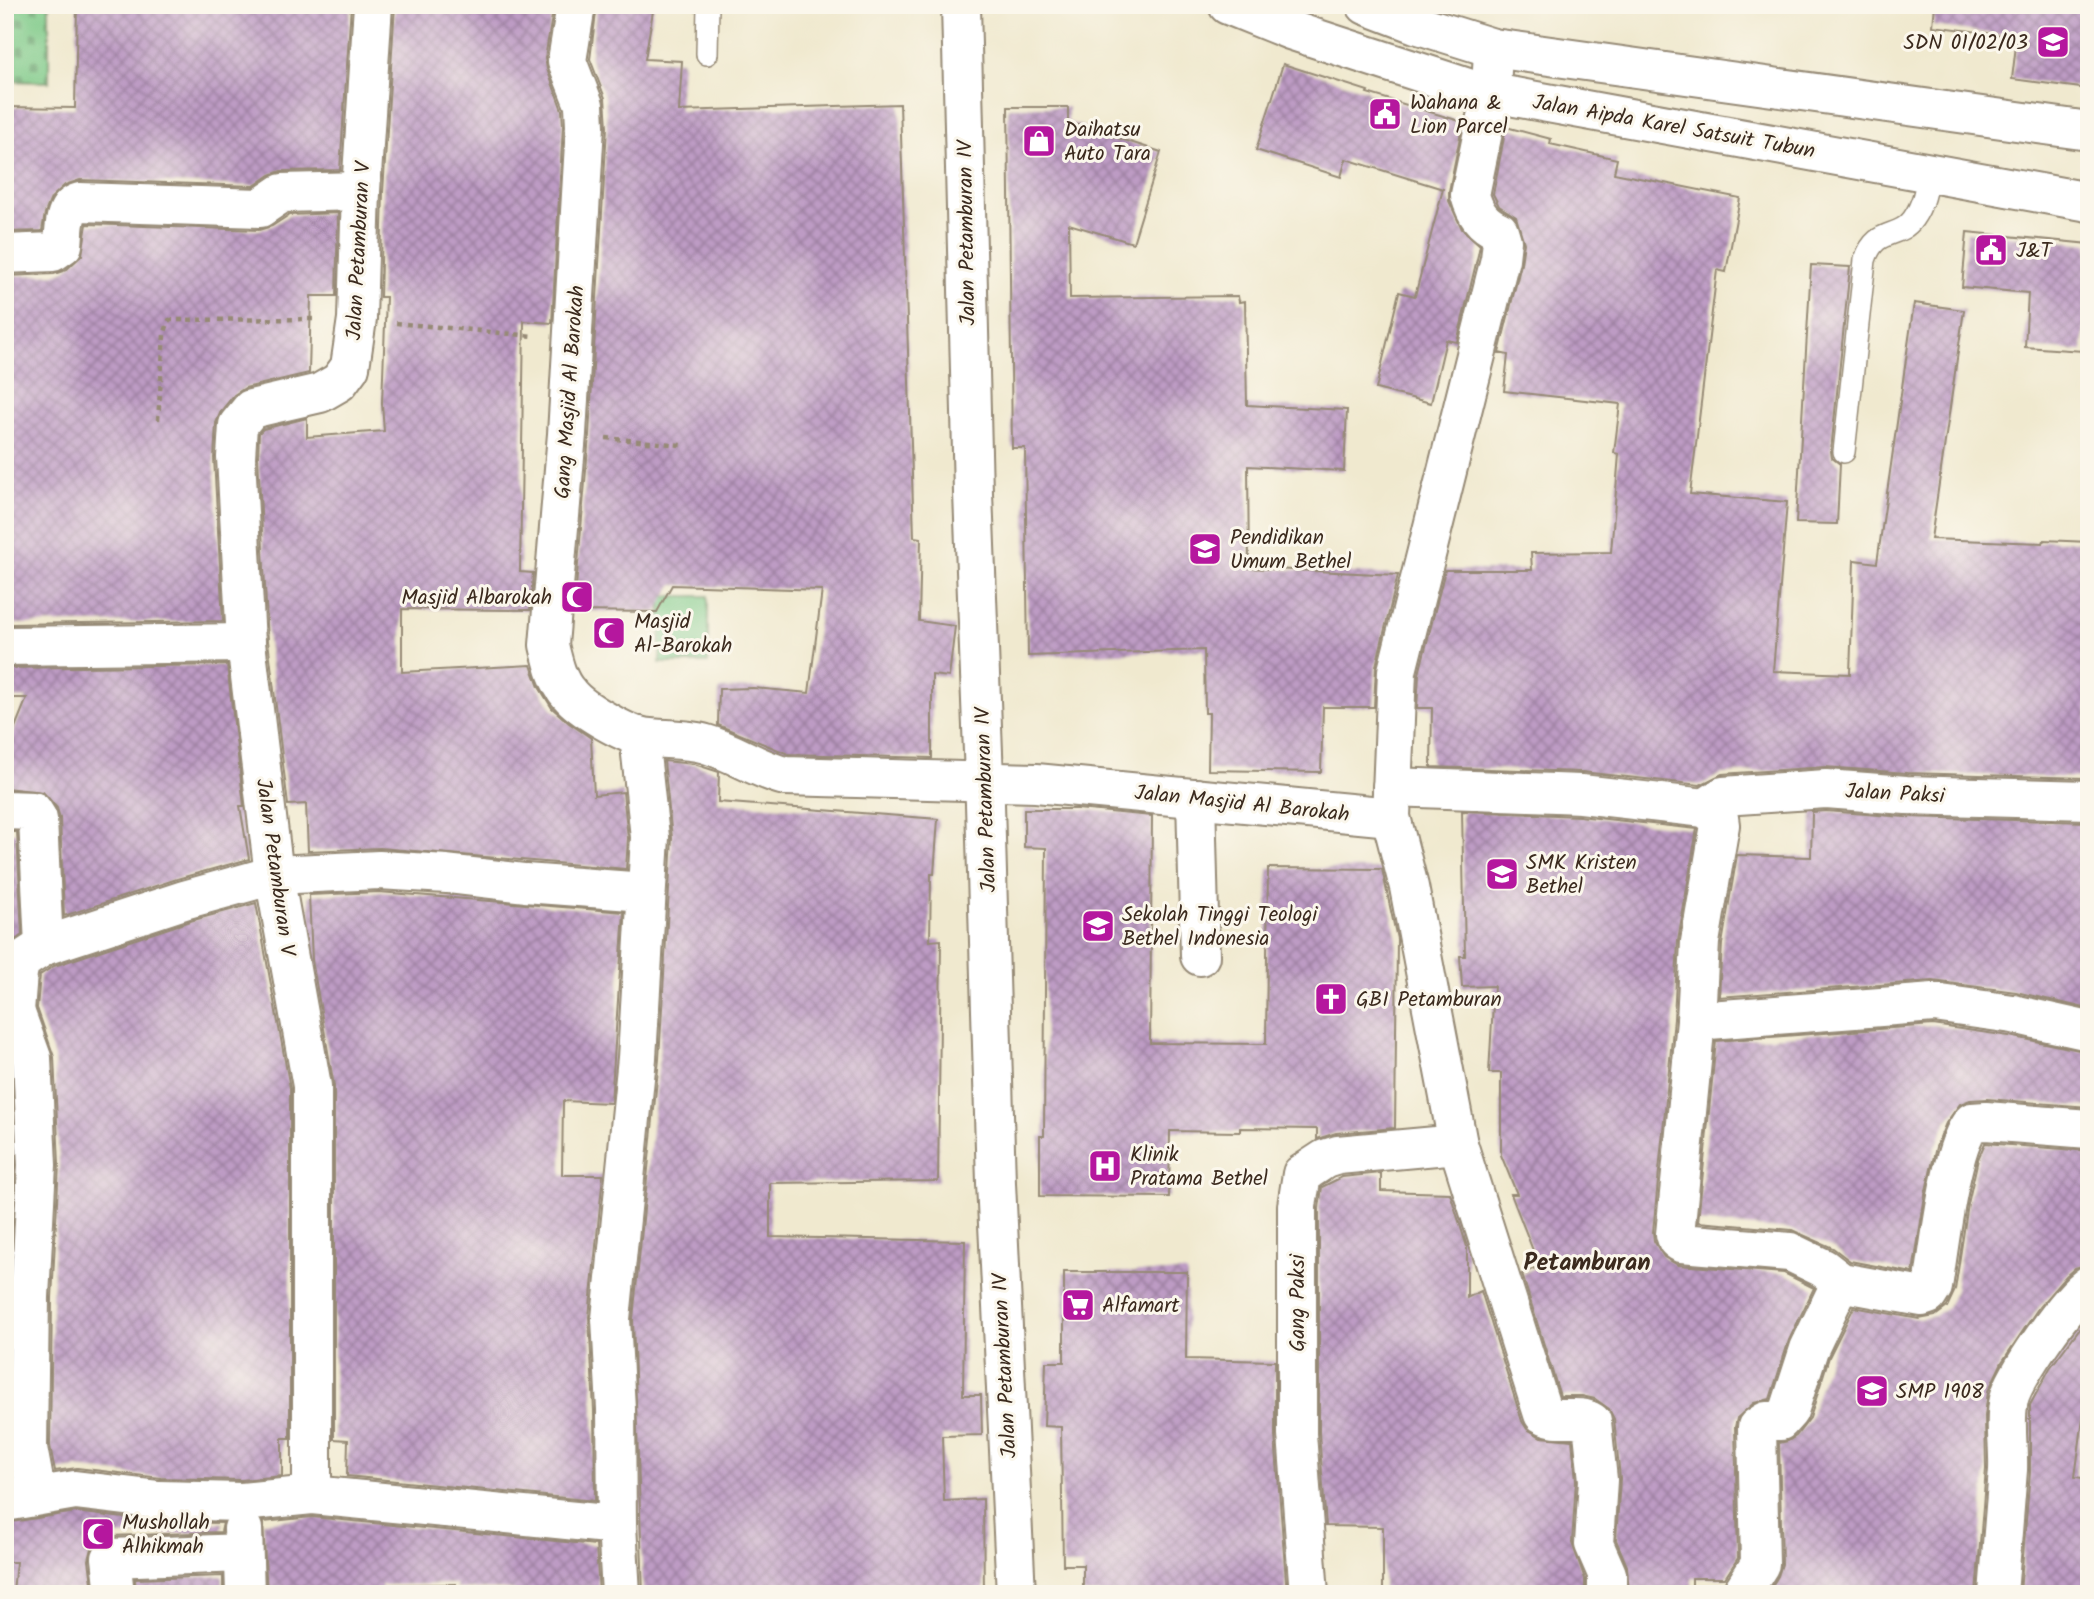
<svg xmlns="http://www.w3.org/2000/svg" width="2094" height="1599" viewBox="0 0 2094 1599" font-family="Kalam,sans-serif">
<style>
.cemetery{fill:url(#cemetery-stones);stroke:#5c7a52;stroke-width:2}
.park{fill:#7dc987;stroke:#5c7a52;stroke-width:2}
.building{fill:url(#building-cross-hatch)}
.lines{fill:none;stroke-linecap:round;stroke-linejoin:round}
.lane-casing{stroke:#968a76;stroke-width:24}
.street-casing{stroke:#968a76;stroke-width:42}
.primary-casing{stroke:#968a76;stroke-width:42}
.path{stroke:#968a76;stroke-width:4.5;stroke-dasharray:5 5;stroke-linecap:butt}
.lane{stroke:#fff;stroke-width:21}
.street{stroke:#fff;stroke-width:38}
.primary{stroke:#fff;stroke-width:38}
.labels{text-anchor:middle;stroke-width:6;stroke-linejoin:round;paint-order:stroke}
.poi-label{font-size:21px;fill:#3b2a1e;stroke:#fbf7ec;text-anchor:start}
.street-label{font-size:21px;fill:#3b2a1e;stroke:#fbf7ec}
.quarter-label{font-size:24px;font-weight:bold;fill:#3b2a1e;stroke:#fbf7ec}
</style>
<defs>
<pattern id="cemetery-stones" width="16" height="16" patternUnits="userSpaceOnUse" patternTransform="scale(1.75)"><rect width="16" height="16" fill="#7dc987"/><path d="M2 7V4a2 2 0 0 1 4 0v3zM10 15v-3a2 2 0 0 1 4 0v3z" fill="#68a36e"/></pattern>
<pattern id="building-cross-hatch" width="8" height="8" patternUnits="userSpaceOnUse" patternTransform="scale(1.75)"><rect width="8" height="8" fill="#bd9bc4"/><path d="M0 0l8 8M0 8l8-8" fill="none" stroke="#9b7f9f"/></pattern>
</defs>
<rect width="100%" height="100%" fill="#fbf7ec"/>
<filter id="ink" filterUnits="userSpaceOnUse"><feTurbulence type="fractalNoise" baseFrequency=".0143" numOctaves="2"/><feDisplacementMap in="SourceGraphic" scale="14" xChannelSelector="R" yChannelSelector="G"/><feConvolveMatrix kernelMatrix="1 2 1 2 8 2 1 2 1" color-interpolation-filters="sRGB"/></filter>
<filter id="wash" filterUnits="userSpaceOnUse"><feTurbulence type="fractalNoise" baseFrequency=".00686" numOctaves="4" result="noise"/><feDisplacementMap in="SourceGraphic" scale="28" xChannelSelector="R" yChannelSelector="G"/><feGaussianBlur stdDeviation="1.57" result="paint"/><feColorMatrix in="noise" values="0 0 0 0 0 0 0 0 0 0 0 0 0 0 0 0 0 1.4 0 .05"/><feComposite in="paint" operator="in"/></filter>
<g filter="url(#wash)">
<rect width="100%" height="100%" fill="#f0e9cf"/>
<polygon class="cemetery" points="5,5 49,5 49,82 5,81"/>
<polygon class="park" points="661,596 708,596 708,663 660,663"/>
<g id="blocks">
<g class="building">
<polygon points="152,5 351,5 340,170 281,171 270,175 254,186 80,180 65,185 51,198 45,213 42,231 5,232 5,107 75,108 77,6 152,7"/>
<polygon points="395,5 554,5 545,58 547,69 562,110 563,126 552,323 524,321 520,572 533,573 530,610 402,609 402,672 531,665 539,687 552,708 569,723 591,738 594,795 623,792 628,838 626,869 380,848 308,851 306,804 288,805 268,641 258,457 259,433 263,429 307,418 307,437 384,431 382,403 386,297 380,297 383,192"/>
<polygon points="597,5 654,5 645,59 682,61 679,111 900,104 914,537 921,538 919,621 955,626 949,677 932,675 932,758 788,754 718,725 719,689 753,688 809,693 822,590 672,585 657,612 574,611 589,435 607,127 605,98 590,59"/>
<polygon points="1935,5 2089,5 2089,89 2012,79 2017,37 1933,26"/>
<polygon points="1283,64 1368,91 1367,93 1463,122 1449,191 1449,201 1462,229 1480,245 1478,255 1457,342 1446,340 1431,403 1376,389 1399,292 1415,296 1443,189 1346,159 1341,177 1256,150"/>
<polygon points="1008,107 1068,107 1068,122 1161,152 1133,243 1069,224 1070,298 1238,296 1239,302 1245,301 1247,405 1347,410 1344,471 1248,466 1249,568 1398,575 1376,666 1374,707 1323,707 1321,772 1208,770 1209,713 1205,713 1204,650 1028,656 1025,448 1012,448"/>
<polygon points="1506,127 1551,139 1550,144 1617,159 1614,173 1740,198 1726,272 1717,270 1690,494 1787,502 1773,671 1850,674 1854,560 1877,563 1914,303 1964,310 1931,539 2043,543 2044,540 2089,542 2087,778 1907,773 1825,767 1722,774 1700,785 1582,772 1431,767 1432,708 1417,708 1419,674 1445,570 1532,570 1531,553 1611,552 1619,454 1614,453 1620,404 1504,391 1508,355 1499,353 1521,264 1524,243 1516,217 1499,206 1493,194"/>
<polygon points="338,213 336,296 311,296 309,373 245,388 234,395 221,411 216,423 214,458 223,621 11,624 5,574 5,276 54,274 66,270 82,255 87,224 259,230 272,226 289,215"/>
<polygon points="1967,232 2089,244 2083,351 2025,347 2028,293 1962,287"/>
<polygon points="1811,265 1850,267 1831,451 1832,458 1840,464 1837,524 1796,523"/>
<polygon points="227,665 244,806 240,806 249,859 177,879 64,916 60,818 57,808 43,792 5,788 5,752 27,698 5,698 5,668"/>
<polygon points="664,761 694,764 719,772 718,802 938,819 934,874 931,874 930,941 941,940 938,1181 770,1183 770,1237 965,1241 963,1395 981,1395 982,1435 942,1436 944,1501 983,1499 984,1594 643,1594 633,1319 659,1059 672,838"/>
<polygon points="1024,809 1077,809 1152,816 1150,1043 1266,1044 1268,868 1382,869 1397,939 1395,1128 1336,1133 1317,1139 1317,1129 1240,1128 1240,1132 1170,1131 1169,1197 1040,1196 1040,1136 1044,1136 1046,848 1024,847"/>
<polygon points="1462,811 1579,816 1697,829 1678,941 1674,1019 1653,1232 1654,1241 1664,1257 1678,1265 1784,1273 1814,1288 1789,1340 1770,1399 1754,1403 1737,1418 1735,1427 1738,1558 1725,1578 1692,1578 1692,1594 1629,1594 1627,1566 1616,1540 1620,1478 1614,1419 1609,1409 1595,1399 1582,1396 1560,1396 1522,1274 1539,1266 1511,1194 1517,1194 1501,1155 1501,1073 1489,1073 1494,986 1462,987 1460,956 1465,956"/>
<polygon points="1826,811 1905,817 2089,822 2089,1009 2016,992 1933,981 1719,997 1722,944 1737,855 1811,857 1812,812"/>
<polygon points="5,832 17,832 22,935 5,948"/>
<polygon points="379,892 624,912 611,1103 563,1101 562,1175 603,1175 589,1317 594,1410 595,1501 347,1476 348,1440 334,1439 334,1086 312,960 309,895"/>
<polygon points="256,903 290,1088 290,1438 282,1438 282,1476 241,1480 161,1478 77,1468 55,1471 50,1446 52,1298 59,1164 54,1057 37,1008 40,975 54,966 190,921"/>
<polygon points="1933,1025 2009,1036 2089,1052 2089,1107 1987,1099 1970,1100 1960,1104 1946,1123 1936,1147 1925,1195 1913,1273 1850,1261 1833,1248 1792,1230 1698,1222 1716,1041"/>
<polygon points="5,1048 10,1062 15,1165 8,1297 6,1448 11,1479 5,1480"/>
<polygon points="1985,1143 2089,1151 2089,1264 2075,1268 2066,1276 2039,1307 2002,1362 1988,1391 1985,1416 1986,1469 1976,1594 1767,1594 1778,1576 1782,1564 1779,1443 1788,1441 1796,1436 1810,1418 1829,1357 1854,1307 1919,1319 1935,1316 1947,1307 1955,1290 1968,1204 1978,1159"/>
<polygon points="1381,1173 1381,1191 1450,1193 1467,1247 1467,1298 1481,1291 1522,1421 1527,1429 1541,1437 1572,1440 1576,1480 1572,1543 1585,1579 1585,1594 1383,1594 1383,1527 1326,1526 1319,1433 1319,1208 1322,1187 1342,1177"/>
<polygon points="1064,1272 1187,1272 1186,1359 1275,1361 1275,1436 1287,1594 1083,1594 1083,1565 1063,1565 1061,1427 1044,1426 1046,1362 1064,1362"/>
<polygon points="2089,1316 2089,1397 2086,1397 2075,1477 2089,1479 2089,1594 2020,1593 2030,1472 2030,1405 2050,1368"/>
<polygon points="76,1512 156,1522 223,1523 221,1532 110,1536 100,1539 92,1548 89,1560 93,1590 13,1592 16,1562 5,1562 5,1523"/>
<polygon points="312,1517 596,1545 599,1594 515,1594 515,1590 456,1589 456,1584 381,1585 383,1594 267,1594 263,1522"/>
<polygon points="223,1576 223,1594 136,1594 135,1579"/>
</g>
</g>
</g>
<g filter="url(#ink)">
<use href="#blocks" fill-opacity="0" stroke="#968a76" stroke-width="2"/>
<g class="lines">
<defs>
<g id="lane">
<polyline points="707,54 708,5"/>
<path d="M1844,452L1865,260C1876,226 1898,240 1913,219C1923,205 1926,189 1928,172"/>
</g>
<g id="street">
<path d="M576,5L567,61L584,105L585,126L567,434L549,645C553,662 557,681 569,694C581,709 623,733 642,737C663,740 686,738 706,744C734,752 757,769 785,776L1036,783L1391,817"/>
<polyline points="961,5 973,493 985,804 996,1183 1016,1594"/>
<path d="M1493,48L1491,93L1470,195C1475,213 1482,224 1499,231L1502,241L1500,259L1397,671L1391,817L1409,887L1458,1144L1543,1414C1559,1423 1577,1413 1592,1422L1598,1480L1594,1544L1607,1574V1594"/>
<path d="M5,254L53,252L63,245C65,229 62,207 80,202L260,208L282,193L361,191"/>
<polyline points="5,646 246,643"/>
<path d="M1392,787L1581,794L1705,808L1719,818L1720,825L1700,942L1696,1021L1675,1234L1677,1240L1681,1243L1790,1252L1823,1268L1841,1282L1922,1297L1928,1295L1933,1287C1939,1250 1950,1146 1972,1122L1986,1121L2089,1129"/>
<polyline points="1196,798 1200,956"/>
<polyline points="1705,808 1723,796 1826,789 1906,795 2089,800"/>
<polyline points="5,810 33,811 38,819 44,946"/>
<polyline points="5,1011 15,1011 18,973 21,961 44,946 184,900 274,875 379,870 447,874 525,883 645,892"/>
<polyline points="15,1011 32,1058 37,1165 30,1297 28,1448 37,1496"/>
<polyline points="1696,1021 1934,1003 2013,1014 2089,1031"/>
<polyline points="312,1495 312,1086 274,875 246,643 236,457 238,425 251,409 320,393 339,382 350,367 357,319 361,191 373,5"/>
<polyline points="5,1502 75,1490 159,1500 242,1502 312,1495 617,1525"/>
<polyline points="243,1529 245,1594"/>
<polyline points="115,1594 111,1558 243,1553"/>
<polyline points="621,1594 617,1525 616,1409 611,1319 637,1058 650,837 639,736"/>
<polyline points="1309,1594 1297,1434 1297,1206 1302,1174 1325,1159 1338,1155 1458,1144"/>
<polyline points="1741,1594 1760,1564 1757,1427 1766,1421 1780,1421 1789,1411 1809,1349 1841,1282"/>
<path d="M1998,1594C2001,1552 2005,1511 2008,1470C2009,1447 2004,1421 2009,1399C2014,1376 2069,1298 2089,1285"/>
</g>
<g id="primary">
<polyline points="1228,5 1290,30 1471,89 2089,202"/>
<polyline points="1366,5 1416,24 1493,48 2089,131"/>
</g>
</defs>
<use href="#lane" class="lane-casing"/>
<use href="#street" class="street-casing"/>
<use href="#primary" class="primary-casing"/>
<g class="path">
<polyline points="396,323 533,336"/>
<polyline points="158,420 164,335 169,320 317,319"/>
<polyline points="606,438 681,445"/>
</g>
<use href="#lane" class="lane"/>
<use href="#street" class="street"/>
<use href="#primary" class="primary"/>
</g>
</g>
<defs>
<symbol id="school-square" viewBox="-11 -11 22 22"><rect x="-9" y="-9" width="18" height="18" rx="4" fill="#b5179e" stroke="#fbf7ec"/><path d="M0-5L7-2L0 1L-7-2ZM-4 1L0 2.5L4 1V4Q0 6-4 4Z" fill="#fff"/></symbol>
<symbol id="civic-square" viewBox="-11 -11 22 22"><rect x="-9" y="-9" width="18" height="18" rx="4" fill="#b5179e" stroke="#fbf7ec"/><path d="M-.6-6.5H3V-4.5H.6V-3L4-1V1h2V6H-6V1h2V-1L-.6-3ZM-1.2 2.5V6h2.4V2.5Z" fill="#fff"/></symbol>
<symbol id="shop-square" viewBox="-11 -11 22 22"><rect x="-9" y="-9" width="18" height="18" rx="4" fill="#b5179e" stroke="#fbf7ec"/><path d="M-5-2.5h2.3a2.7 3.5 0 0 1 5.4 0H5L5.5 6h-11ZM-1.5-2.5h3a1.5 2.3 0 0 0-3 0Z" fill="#fff"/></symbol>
<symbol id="mosque-square" viewBox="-11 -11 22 22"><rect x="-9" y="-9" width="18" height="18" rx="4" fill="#b5179e" stroke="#fbf7ec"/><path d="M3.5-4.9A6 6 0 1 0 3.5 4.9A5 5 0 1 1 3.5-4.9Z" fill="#fff"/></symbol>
<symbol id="university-square" viewBox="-11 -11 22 22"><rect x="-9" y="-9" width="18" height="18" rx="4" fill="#b5179e" stroke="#fbf7ec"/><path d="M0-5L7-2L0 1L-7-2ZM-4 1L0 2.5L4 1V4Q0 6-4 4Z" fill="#fff"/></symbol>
<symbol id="church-square" viewBox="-11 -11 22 22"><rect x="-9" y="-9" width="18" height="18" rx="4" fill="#b5179e" stroke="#fbf7ec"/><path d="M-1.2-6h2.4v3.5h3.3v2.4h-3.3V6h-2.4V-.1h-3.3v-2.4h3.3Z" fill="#fff"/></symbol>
<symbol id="hospital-square" viewBox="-11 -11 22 22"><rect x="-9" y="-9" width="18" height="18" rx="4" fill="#b5179e" stroke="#fbf7ec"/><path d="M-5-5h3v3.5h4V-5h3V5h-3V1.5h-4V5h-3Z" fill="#fff"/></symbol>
<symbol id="supermarket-square" viewBox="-11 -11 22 22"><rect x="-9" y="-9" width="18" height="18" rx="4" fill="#b5179e" stroke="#fbf7ec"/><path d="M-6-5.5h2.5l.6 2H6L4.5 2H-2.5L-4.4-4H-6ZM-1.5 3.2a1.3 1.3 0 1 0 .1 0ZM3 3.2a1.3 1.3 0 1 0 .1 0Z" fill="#fff"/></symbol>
</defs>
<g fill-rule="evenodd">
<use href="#school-square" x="2034" y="23" width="38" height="38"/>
<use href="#civic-square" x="1366" y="95" width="38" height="38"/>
<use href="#shop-square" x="1020" y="122" width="38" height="38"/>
<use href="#civic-square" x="1972" y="231" width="38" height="38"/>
<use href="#school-square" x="1186" y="530" width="38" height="38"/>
<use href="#mosque-square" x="558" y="578" width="38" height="38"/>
<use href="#mosque-square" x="590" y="614" width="38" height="38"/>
<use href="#school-square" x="1483" y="855" width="38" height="38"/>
<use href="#university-square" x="1079" y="907" width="38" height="38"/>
<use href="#church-square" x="1312" y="980" width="38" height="38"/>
<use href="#hospital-square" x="1086" y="1147" width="38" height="38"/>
<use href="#supermarket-square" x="1059" y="1286" width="38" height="38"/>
<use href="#school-square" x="1853" y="1372" width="38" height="38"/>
<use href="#mosque-square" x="79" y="1515" width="38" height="38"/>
</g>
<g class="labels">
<g class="poi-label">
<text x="2028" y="49" text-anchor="end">SDN 01/02/03</text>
<text x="1410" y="109">Wahana &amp;<tspan x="1410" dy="24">Lion Parcel</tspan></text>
<text x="1064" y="136">Daihatsu<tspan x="1064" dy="24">Auto Tara</tspan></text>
<text x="2016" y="257">J&amp;T</text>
<text x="1230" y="544">Pendidikan<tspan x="1230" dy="24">Umum Bethel</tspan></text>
<text x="552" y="604" text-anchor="end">Masjid Albarokah</text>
<text x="634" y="628">Masjid<tspan x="634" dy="24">Al-Barokah</tspan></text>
<text x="1526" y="869">SMK Kristen<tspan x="1526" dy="24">Bethel</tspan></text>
<text x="1122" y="921">Sekolah Tinggi Teologi<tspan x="1122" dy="24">Bethel Indonesia</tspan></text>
<text x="1356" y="1006">GBI Petamburan</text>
<text x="1130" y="1161">Klinik<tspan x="1130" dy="24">Pratama Bethel</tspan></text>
<text x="1102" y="1312">Alfamart</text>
<text x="1896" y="1398">SMP 1908</text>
<text x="122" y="1529">Mushollah<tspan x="122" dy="24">Alhikmah</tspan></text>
</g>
<g class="street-label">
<text transform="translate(1674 126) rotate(10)" y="7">Jalan Aipda Karel Satsuit Tubun</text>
<text transform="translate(966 233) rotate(-91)" y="7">Jalan Petamburan IV</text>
<text transform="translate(358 251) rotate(-87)" y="7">Jalan Petamburan V</text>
<text transform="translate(569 392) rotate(-86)" y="7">Gang Masjid Al Barokah</text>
<text transform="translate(1895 793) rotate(3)" y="7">Jalan Paksi</text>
<text transform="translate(985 800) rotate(-92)" y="7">Jalan Petamburan IV</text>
<text transform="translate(1242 803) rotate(6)" y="7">Jalan Masjid Al Barokah</text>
<text transform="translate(276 867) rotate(82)" y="7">Jalan Petamburan V</text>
<text transform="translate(1297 1303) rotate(-90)" y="7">Gang Paksi</text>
<text transform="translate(1004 1366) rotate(-93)" y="7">Jalan Petamburan IV</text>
</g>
<g class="quarter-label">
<text x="1587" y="1270">Petamburan</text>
</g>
</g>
<rect width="2094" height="1599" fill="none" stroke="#fbf7ec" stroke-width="28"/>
</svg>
